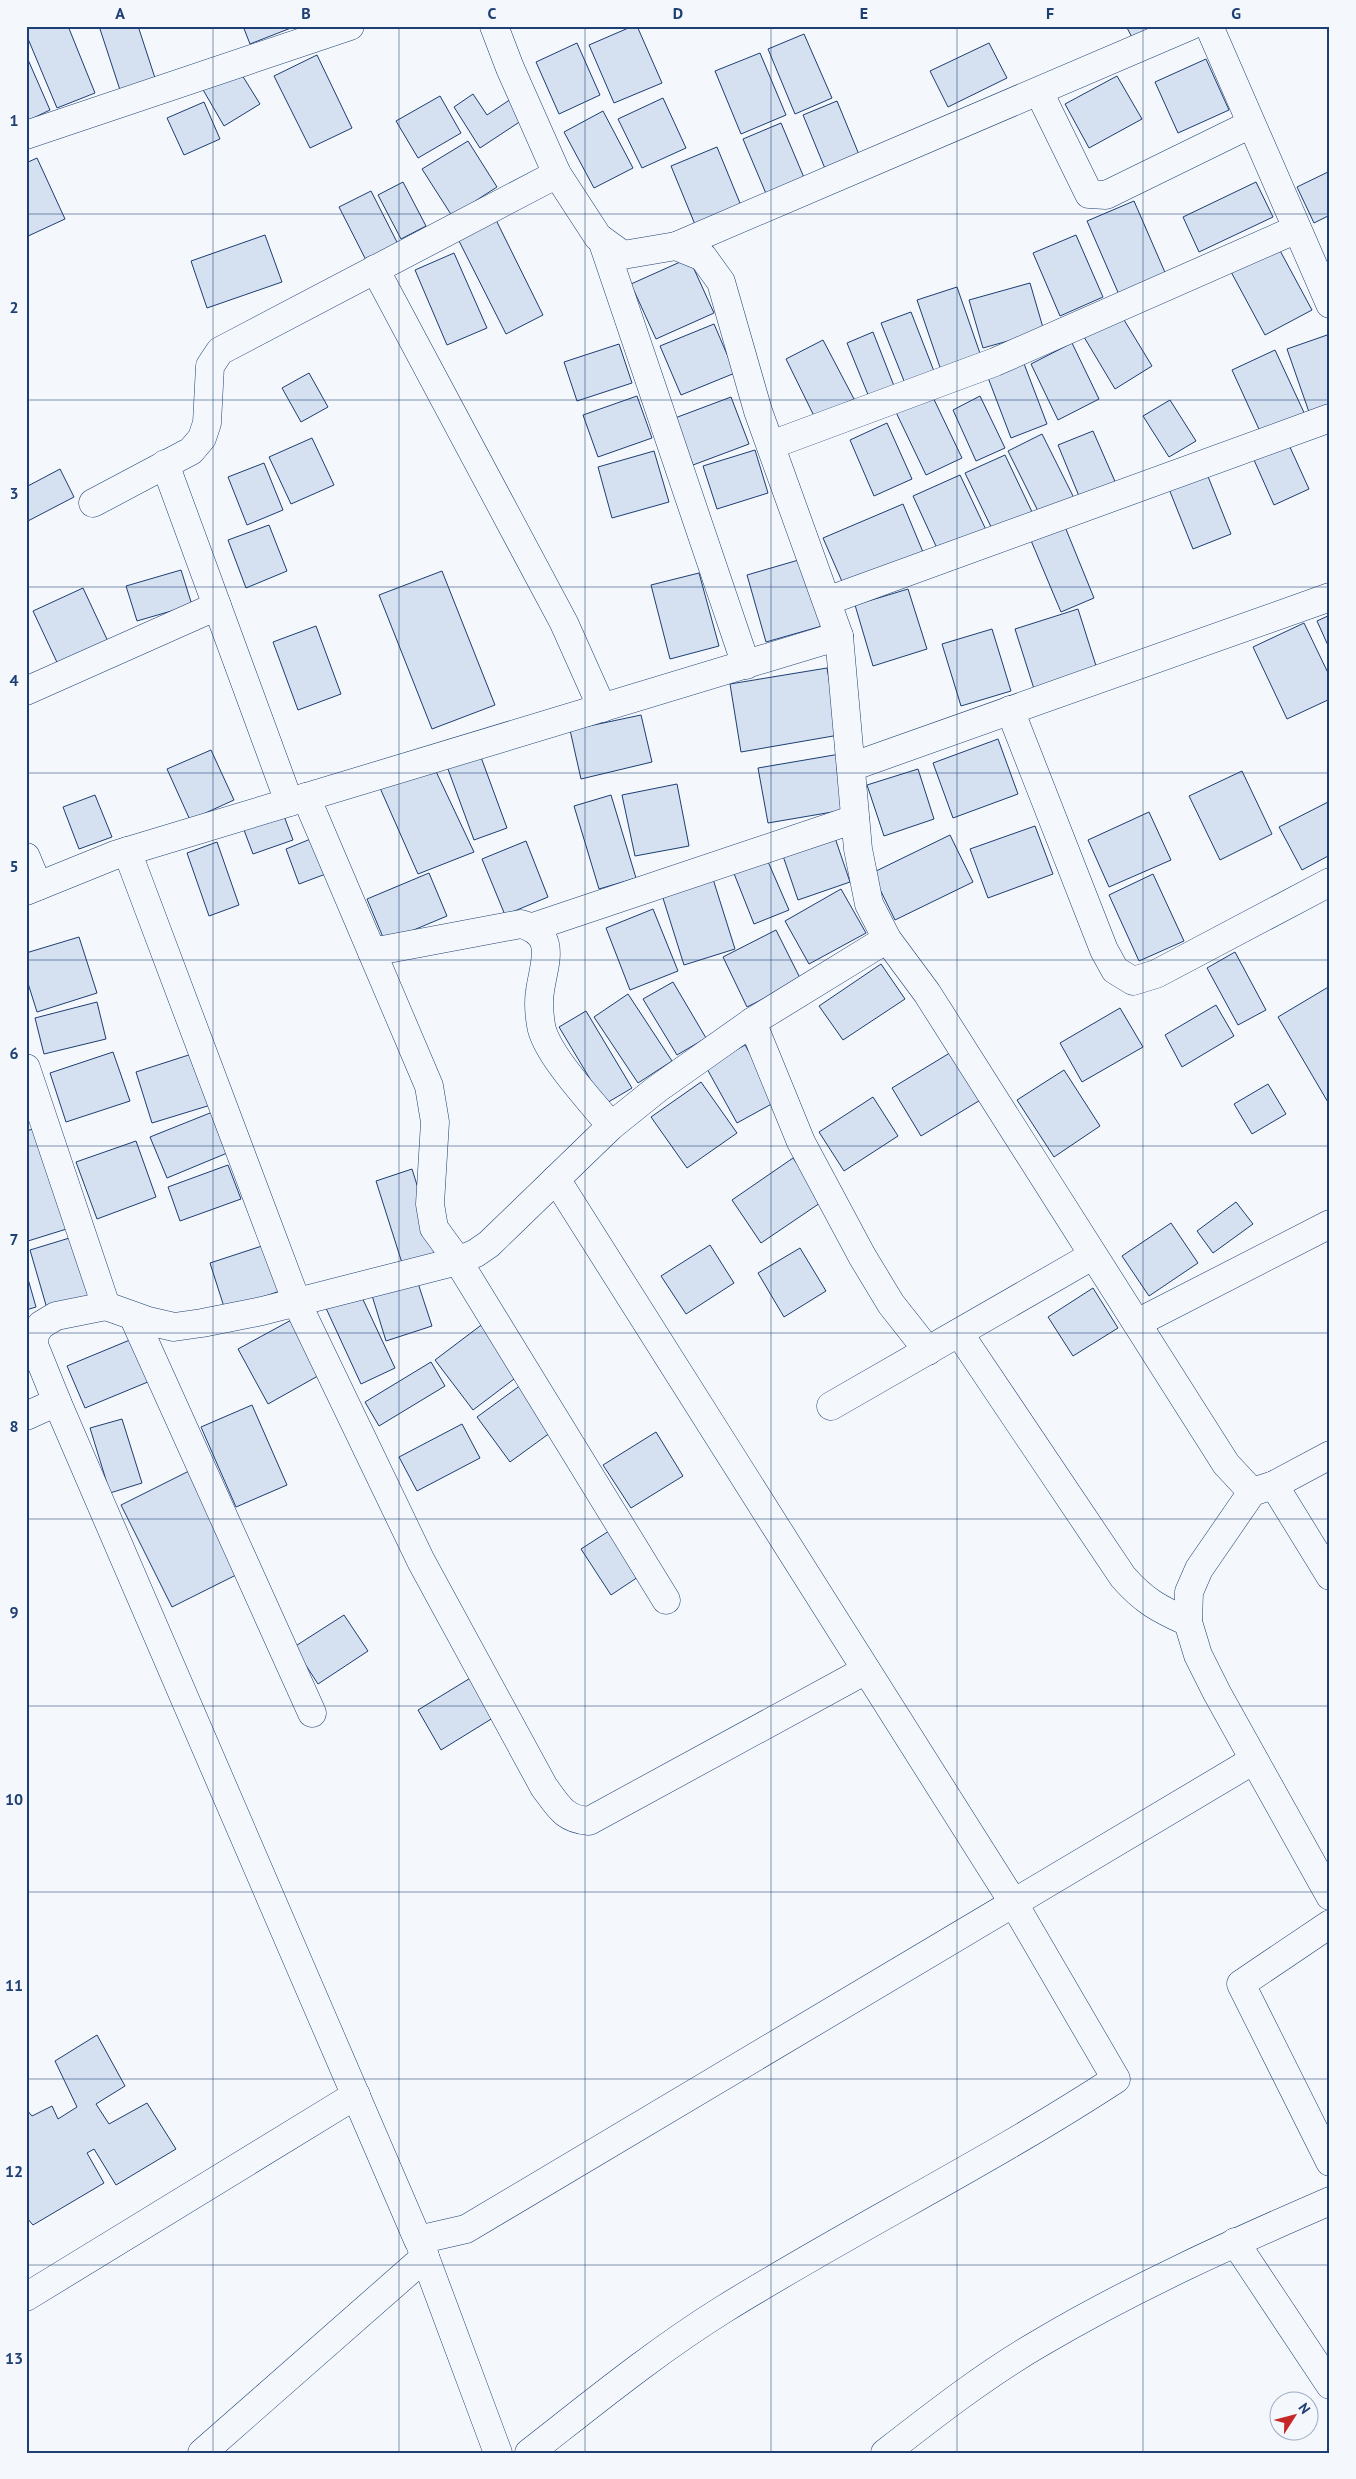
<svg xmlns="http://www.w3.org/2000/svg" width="1356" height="2479" viewBox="0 0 1356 2479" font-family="'PT Sans',sans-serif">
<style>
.building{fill:#d5e0f0;stroke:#1d3f73}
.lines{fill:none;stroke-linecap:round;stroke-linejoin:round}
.street-casing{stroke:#1d3f73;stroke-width:29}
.secondary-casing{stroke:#1d3f73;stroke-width:29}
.street{stroke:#f4f7fb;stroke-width:28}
.secondary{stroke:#f4f7fb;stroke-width:28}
.grid{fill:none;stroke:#1d3f73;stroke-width:1;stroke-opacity:0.55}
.neatline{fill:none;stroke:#1d3f73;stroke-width:2}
.grid-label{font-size:16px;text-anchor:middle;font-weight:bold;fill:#1d3f73}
</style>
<rect width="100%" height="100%" fill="#f4f7fb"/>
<g class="building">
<polygon points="26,26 68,26 95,93 57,108 26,34"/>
<polygon points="99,26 138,26 156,81 121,93"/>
<polygon points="243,26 296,26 250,44"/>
<polygon points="633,26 637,26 662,83 614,103 589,45"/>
<polygon points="1126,26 1164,26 1134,41"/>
<polygon points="804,34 832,98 795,114 768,49"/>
<polygon points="577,43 600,95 559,114 536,62"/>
<polygon points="989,43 1007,78 948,107 930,71"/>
<polygon points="760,53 786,115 741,134 715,71"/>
<polygon points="26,55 50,110 27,121 26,120"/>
<polygon points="317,55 352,128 310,148 274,76"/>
<polygon points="1206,59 1229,110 1178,133 1155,82"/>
<polygon points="237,67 260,104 224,126 202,88"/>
<polygon points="1117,76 1142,119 1089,148 1065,104"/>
<polygon points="473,94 487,115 511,99 524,119 480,148 454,107"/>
<polygon points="440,96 461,133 418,158 396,121"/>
<polygon points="663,98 686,148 642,168 618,119"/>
<polygon points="837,101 860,157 826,171 803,115"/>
<polygon points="204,102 220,139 184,155 167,118"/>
<polygon points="603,111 633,168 594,188 564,132"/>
<polygon points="781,123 805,180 767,196 743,139"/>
<polygon points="468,141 497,187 452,216 422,169"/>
<polygon points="717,147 742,208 696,227 671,166"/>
<polygon points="37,158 65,219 26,237 26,163"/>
<polygon points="1330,171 1330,215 1314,223 1297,187"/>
<polygon points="403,182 426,226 401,239 378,195"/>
<polygon points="1256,182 1273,217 1199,252 1183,217"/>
<polygon points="371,191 401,250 369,266 339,207"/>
<polygon points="1134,201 1167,277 1120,297 1087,221"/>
<polygon points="496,220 543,315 506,334 458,239"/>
<polygon points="265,235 282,282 207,308 191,261"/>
<polygon points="1076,235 1103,297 1060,316 1033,253"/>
<polygon points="1277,245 1312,310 1265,335 1230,270"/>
<polygon points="454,253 487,328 447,345 415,270"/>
<polygon points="689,258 714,313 656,339 631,284"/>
<polygon points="1030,283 1044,331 983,348 969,300"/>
<polygon points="957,287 983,362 943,376 917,300"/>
<polygon points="911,312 937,379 908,391 881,323"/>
<polygon points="1121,315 1152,366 1115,389 1084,337"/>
<polygon points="714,324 735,373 681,395 660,346"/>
<polygon points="873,332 896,391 871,402 847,343"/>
<polygon points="1330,334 1330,405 1309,412 1287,349"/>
<polygon points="823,340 854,399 815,418 786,359"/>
<polygon points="1072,343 1099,399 1058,420 1031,364"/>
<polygon points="619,344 632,383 577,401 564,362"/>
<polygon points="1275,350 1307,419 1263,438 1232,370"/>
<polygon points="1023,361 1047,424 1011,438 987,375"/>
<polygon points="309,373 328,407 301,422 282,388"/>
<polygon points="929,389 962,458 926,475 893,406"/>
<polygon points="637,396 652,438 598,457 583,415"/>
<polygon points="980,396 1005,448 976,461 953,410"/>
<polygon points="731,397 749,444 693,465 675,418"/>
<polygon points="1170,400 1196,441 1169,457 1143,416"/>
<polygon points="887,423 912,479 874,496 850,440"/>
<polygon points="1093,431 1117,486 1081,501 1058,445"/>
<polygon points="1042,434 1075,500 1041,517 1008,451"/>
<polygon points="312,438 334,485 291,504 269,457"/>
<polygon points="1289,445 1309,489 1274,505 1254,460"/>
<polygon points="755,450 768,493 717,509 703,466"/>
<polygon points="654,451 669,502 612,518 598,467"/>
<polygon points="1005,455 1033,514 994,533 965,473"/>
<polygon points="264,463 283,510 247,525 228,477"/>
<polygon points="60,469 74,497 26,522 26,487"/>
<polygon points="1205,469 1231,534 1193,549 1167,484"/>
<polygon points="960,475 988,534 941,557 913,496"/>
<polygon points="903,504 923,552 844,586 823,538"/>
<polygon points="1061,517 1094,598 1061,612 1027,531"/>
<polygon points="269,525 287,571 246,588 228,540"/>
<polygon points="802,559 822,626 766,642 747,575"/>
<polygon points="181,570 192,605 137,621 126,586"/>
<polygon points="442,571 495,705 432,729 379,595"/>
<polygon points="699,573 719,646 670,659 651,585"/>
<polygon points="83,588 112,650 62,673 33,611"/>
<polygon points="908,589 927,649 873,666 855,605"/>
<polygon points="1078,609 1098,672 1035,692 1015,629"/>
<polygon points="1330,615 1330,650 1317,621"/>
<polygon points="1304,623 1330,677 1330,699 1287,719 1253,647"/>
<polygon points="316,626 341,694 298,710 273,642"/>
<polygon points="992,629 1011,691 961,706 942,644"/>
<polygon points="827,668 839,735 741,752 730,684"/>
<polygon points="641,715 652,762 581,779 570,730"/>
<polygon points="998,739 1018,794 953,818 933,763"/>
<polygon points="478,749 507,828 474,840 445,761"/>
<polygon points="211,750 234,800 190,820 167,769"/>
<polygon points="840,754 850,809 768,823 758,768"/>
<polygon points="432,763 474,852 418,874 380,788"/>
<polygon points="918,769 934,819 884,836 867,785"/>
<polygon points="1242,771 1272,834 1220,860 1189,796"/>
<polygon points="677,784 689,846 635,856 622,795"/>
<polygon points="95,795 112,837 79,849 63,807"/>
<polygon points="611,795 636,878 599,889 574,806"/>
<polygon points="1330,801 1330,855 1302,870 1279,827"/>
<polygon points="281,808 293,840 253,854 241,822"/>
<polygon points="1149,812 1171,860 1109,887 1088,840"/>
<polygon points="1035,826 1053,874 988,898 970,849"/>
<polygon points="834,835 850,882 798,900 782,853"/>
<polygon points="950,835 973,882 895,920 872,873"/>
<polygon points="318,836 331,872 299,884 286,849"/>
<polygon points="526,841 548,897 505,915 482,859"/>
<polygon points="217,842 239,905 209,916 187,853"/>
<polygon points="766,857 789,910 754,924 733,871"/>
<polygon points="429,873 447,916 385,942 367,899"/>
<polygon points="1153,874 1184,941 1139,961 1109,895"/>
<polygon points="713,879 735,949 684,965 662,895"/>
<polygon points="841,889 866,933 809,964 785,921"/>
<polygon points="653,909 678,971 630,990 606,928"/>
<polygon points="776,930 801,980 747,1007 723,957"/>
<polygon points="79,937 97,993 37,1012 26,977 26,953"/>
<polygon points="1235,952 1266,1010 1238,1025 1207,968"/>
<polygon points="881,964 905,999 843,1040 819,1006"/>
<polygon points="673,982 706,1038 677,1055 643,999"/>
<polygon points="1330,986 1330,1103 1329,1104 1278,1017"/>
<polygon points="628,994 672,1061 638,1083 594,1017"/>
<polygon points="97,1002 106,1039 44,1054 35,1018"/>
<polygon points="1216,1005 1234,1036 1182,1067 1165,1035"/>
<polygon points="1120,1008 1143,1047 1082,1082 1060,1043"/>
<polygon points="586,1011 632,1088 605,1104 559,1027"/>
<polygon points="745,1045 777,1101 737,1123 706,1067"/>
<polygon points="958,1048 987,1096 921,1136 892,1088"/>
<polygon points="113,1052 130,1101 66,1122 50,1073"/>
<polygon points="198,1052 214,1104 152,1123 136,1072"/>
<polygon points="1064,1070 1100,1126 1054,1157 1017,1100"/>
<polygon points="701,1082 737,1133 687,1168 651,1117"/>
<polygon points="1268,1084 1286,1114 1252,1134 1234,1104"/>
<polygon points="873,1097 898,1136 844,1171 819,1132"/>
<polygon points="215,1111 232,1151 167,1178 150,1137"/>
<polygon points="40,1127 73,1227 28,1241 26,1131"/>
<polygon points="136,1141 156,1197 97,1219 76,1162"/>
<polygon points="793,1158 823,1201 761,1243 732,1200"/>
<polygon points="228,1165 241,1199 180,1221 168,1187"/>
<polygon points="412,1169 438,1252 402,1263 376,1181"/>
<polygon points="1236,1202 1253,1224 1213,1253 1197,1231"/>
<polygon points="1171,1223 1198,1263 1149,1296 1122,1256"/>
<polygon points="76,1236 94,1299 48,1312 30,1250"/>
<polygon points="268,1244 283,1290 225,1310 210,1263"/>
<polygon points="710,1245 734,1283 686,1314 661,1276"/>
<polygon points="800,1248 826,1291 784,1317 758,1273"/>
<polygon points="26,1272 36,1307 26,1310"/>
<polygon points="415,1274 432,1326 386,1341 370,1289"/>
<polygon points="1093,1288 1118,1328 1073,1356 1048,1317"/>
<polygon points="359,1291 395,1368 361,1384 325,1306"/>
<polygon points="295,1318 325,1372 268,1404 238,1349"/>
<polygon points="484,1323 522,1373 473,1410 435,1360"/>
<polygon points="137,1337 155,1379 85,1408 67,1366"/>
<polygon points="431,1362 445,1386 379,1426 365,1402"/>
<polygon points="521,1385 554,1430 510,1462 477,1417"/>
<polygon points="252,1405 287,1485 236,1507 201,1427"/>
<polygon points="122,1419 142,1483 110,1493 90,1428"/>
<polygon points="462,1424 480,1458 417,1491 399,1457"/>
<polygon points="656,1432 683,1476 631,1508 603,1465"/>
<polygon points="193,1469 238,1574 172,1607 121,1505"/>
<polygon points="612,1529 641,1575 611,1595 581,1549"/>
<polygon points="344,1615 368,1651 318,1684 294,1647"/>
<polygon points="477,1674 501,1713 441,1750 418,1710"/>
<polygon points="97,2035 125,2086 96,2104 109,2124 147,2103 176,2149 116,2185 94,2149 87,2153 104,2183 33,2225 26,2217 26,2109 32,2116 52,2106 58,2119 77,2107 55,2061"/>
</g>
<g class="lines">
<defs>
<g id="street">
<polyline points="1209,26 1330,304"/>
<polyline points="1039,92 1089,194 1106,195 1251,124"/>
<polyline points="26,135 350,26"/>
<polyline points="602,240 746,665"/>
<polyline points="676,246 1190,26"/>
<polyline points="375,269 564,623 602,708"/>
<polyline points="771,445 995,362 1297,229"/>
<polyline points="165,464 289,802"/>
<polyline points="93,503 191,451 202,438 207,423 210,366 220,351 557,174"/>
<polyline points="827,601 1330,418"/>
<polyline points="26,691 217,606"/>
<polyline points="1010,710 1104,950 1115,970 1133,981 1156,974 1330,882"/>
<polyline points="851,767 1330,597"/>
<polyline points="306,797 429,1086 435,1122 430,1204 434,1228 458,1261 666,1600"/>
<path d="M127,851L297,1303L421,1561L544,1787C559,1807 564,1819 589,1821L866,1670"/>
<polyline points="26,857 38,886"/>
<polyline points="26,891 115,855 839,636"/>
<polyline points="533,927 855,819"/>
<polyline points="887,939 752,1022 657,1089 611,1126 489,1244 476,1253 458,1261 262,1311 202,1323 174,1327 148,1321 106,1306 56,1316 41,1325 35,1334 34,1345 57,1402 418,2240 466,2229 1254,1760"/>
<path d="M372,952L521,924C558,934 544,963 540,991C538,1003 539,1013 541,1025C545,1053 592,1102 611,1126"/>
<polyline points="752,1022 801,1142 862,1256 891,1304 928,1351"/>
<polyline points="26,1068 106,1306"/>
<polyline points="133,1316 312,1713"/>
<polyline points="1137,1323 1330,1224"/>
<path d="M959,1333L1123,1577C1144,1601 1159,1609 1188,1622"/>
<polyline points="831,1406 1092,1256"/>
<polyline points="26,1416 57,1402"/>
<polyline points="1274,1485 1330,1576"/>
<polyline points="1252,1492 1199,1569 1189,1592 1188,1622 1198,1655 1217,1693 1330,1896"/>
<polyline points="1330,1924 1241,1984 1330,2162"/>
<polyline points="419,2241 498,2453"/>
<polyline points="1235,2242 1330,2385"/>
<polyline points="26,2297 356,2095"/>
<polyline points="202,2453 425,2257"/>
<path d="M529,2453C593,2403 655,2352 724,2309C853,2229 989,2162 1116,2079L1013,1902L556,1179"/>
<path d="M885,2453C935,2414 985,2375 1040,2343C1133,2288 1231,2244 1330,2201"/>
</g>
<polyline id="secondary" points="494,26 510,68 557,174 598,237 623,255 676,246 703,257 721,282 758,411 839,636 858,849 869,904 887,939 927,993 1226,1464 1252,1492 1274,1485 1330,1455"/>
</defs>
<use href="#street" class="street-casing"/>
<use href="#secondary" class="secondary-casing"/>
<use href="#street" class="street"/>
<use href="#secondary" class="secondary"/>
</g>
<path class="grid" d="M213,26V2453M399,26V2453M585,26V2453M771,26V2453M957,26V2453M1143,26V2453M26,214H1330M26,400H1330M26,587H1330M26,773H1330M26,960H1330M26,1146H1330M26,1333H1330M26,1519H1330M26,1706H1330M26,1892H1330M26,2079H1330M26,2265H1330"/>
<rect width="1356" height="2479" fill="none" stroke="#f4f7fb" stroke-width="55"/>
<g transform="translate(1294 2416) rotate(54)"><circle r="24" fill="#f4f7fb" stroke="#9eadc5"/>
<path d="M0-4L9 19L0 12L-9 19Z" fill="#c62828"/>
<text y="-8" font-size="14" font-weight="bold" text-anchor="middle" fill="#1d3f73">N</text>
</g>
<rect x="28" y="28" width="1300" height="2424" class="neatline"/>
<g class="grid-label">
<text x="120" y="19">A</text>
<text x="306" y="19">B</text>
<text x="492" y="19">C</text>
<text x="678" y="19">D</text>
<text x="864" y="19">E</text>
<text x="1050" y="19">F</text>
<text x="1236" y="19">G</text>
<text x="14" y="126">1</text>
<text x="14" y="313">2</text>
<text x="14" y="499">3</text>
<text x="14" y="686">4</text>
<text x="14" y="872">5</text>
<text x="14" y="1059">6</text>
<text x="14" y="1245">7</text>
<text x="14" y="1432">8</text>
<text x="14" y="1618">9</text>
<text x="14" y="1805">10</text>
<text x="14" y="1991">11</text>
<text x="14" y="2177">12</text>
<text x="14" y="2364">13</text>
</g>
</svg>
